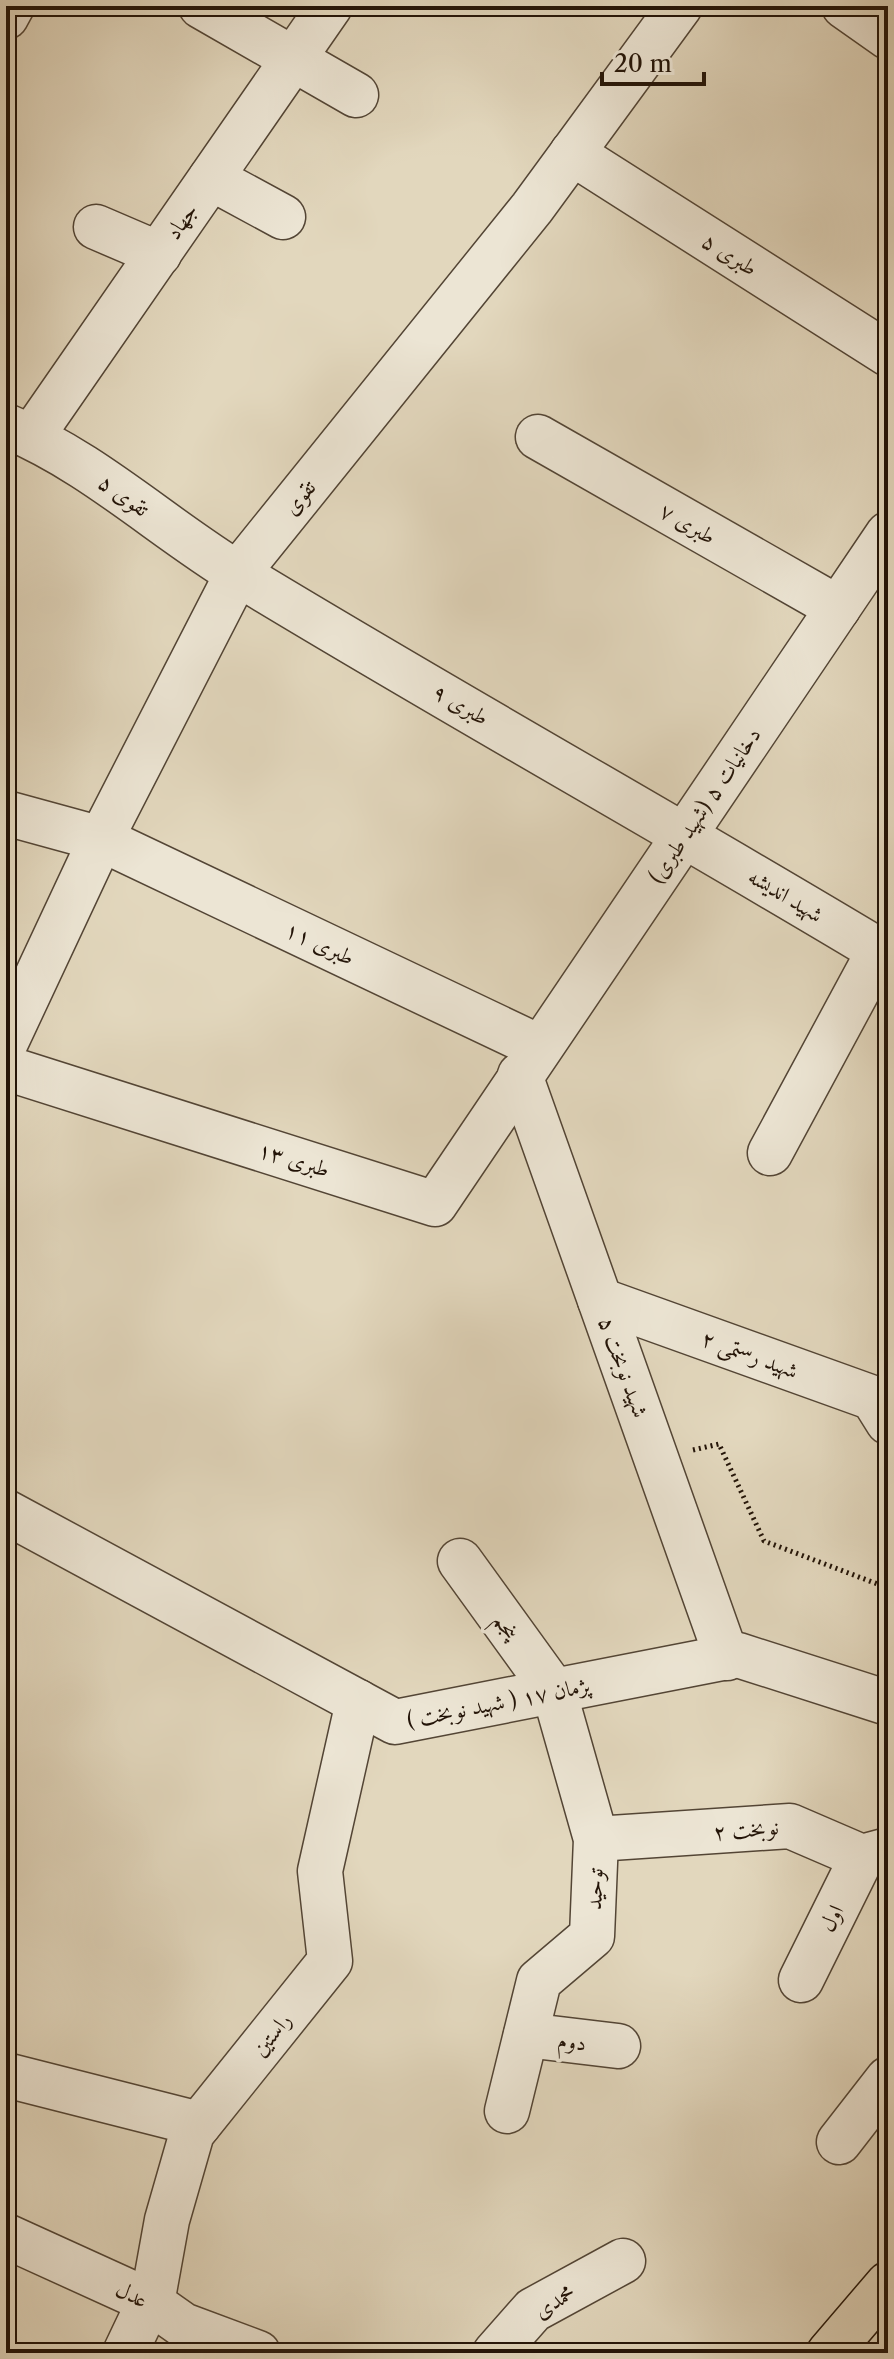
<svg xmlns="http://www.w3.org/2000/svg" width="894" height="2359" viewBox="0 0 894 2359" font-family="'Libre Caslon Text',Amiri,serif">
<style>
.lines{fill:none;stroke-linecap:round;stroke-linejoin:round}
.minor-casing{stroke:#534535;stroke-width:47}
.major-casing{stroke:#231408;stroke-width:47}
.path{stroke:#231408;stroke-width:5;stroke-dasharray:2 4;stroke-linecap:butt}
.minor{stroke:#ece5d4;stroke-width:44}
.major{stroke:#e2d7bd;stroke-width:44}
.labels{text-anchor:middle;stroke-width:7;stroke-linejoin:round;paint-order:stroke}
.street-label{font-size:22px;fill:#231408;stroke:#ece5d4}
</style>
<rect width="100%" height="100%" fill="#e2d7bd"/>
<filter id="stains"><feTurbulence type="fractalNoise" baseFrequency=".0025" numOctaves="4"/><feColorMatrix values="0 0 0 0 .2 0 0 0 0 .09 0 0 0 0 .02 0 0 0 .5 -.17"/></filter>
<radialGradient id="worn" r=".72"><stop offset=".6" stop-color="#630" stop-opacity="0"/><stop offset="1" stop-color="#630" stop-opacity=".3"/></radialGradient>
<g class="lines">
<defs>
<g id="minor">
<polyline points="201,6 356,95"/>
<polyline points="844,6 888,37"/>
<polyline points="6,17 12,6"/>
<polyline points="572,153 888,354"/>
<polyline points="211,178 283,217"/>
<polyline points="96,227 159,254"/>
<path d="M6,426C92,461 161,527 240,575C454,705 674,827 888,956"/>
<polyline points="32,436 330,6"/>
<polyline points="538,437 838,608"/>
<polyline points="6,813 101,839 539,1047"/>
<polyline points="6,1042 101,839 237,574 532,208 680,6"/>
<polyline points="6,1068 435,1204 888,534"/>
<polyline points="520,1075 727,1658"/>
<polyline points="770,1153 879,951"/>
<polyline points="600,1300 873,1398 888,1422"/>
<polyline points="6,1512 395,1722 738,1655 888,1703"/>
<polyline points="460,1561 554,1691 596,1839 592,1936 539,1981 507,2111"/>
<polyline points="596,1839 790,1826 862,1857 888,1850"/>
<polyline points="801,1980 862,1857"/>
<polyline points="526,2035 618,2046"/>
<polyline points="6,2075 199,2124"/>
<polyline points="839,2142 888,2079"/>
<polyline points="6,2236 149,2301 183,2325 258,2353"/>
<polyline points="125,2353 154,2292 167,2220 192,2133 330,1961 320,1871 358,1702"/>
<polyline points="495,2353 533,2310 623,2261"/>
</g>
<polyline id="major" points="829,2353 888,2284"/>
</defs>
<use href="#minor" class="minor-casing"/>
<use href="#major" class="major-casing"/>
<polyline class="path" points="693,1450 719,1444 764,1541 888,1588"/>
<use href="#minor" class="minor"/>
<use href="#major" class="major"/>
</g>
<g class="labels">
<g class="street-label">
<text transform="translate(181 221) rotate(-55)" y="8">جهاد</text>
<text transform="translate(730 254) rotate(32)" y="8">طبری ۵</text>
<text transform="translate(124 495) rotate(35)" y="8">تقوی ۵</text>
<text transform="translate(299 497) rotate(-51)" y="8">تقوی</text>
<text transform="translate(688 523) rotate(30)" y="8">طبری ۷</text>
<text transform="translate(461 704) rotate(30)" y="8">طبری ۹</text>
<text transform="translate(704 805) rotate(-56)" y="8">دخانیات ۵ (شهید طبری)</text>
<text transform="translate(786 895) rotate(31)" y="8">شهید اندیشه</text>
<text transform="translate(320 943) rotate(25)" y="8">طبری ۱۱</text>
<text transform="translate(294 1159) rotate(17)" y="8">طبری ۱۳</text>
<text transform="translate(750 1354) rotate(20)" y="8">شهید رستمی ۲</text>
<text transform="translate(624 1367) rotate(70)" y="8">شهید نوبخت ۵</text>
<text transform="translate(507 1626) rotate(54)" y="8">پنجم</text>
<text transform="translate(498 1702) rotate(-11)" y="8">پژمان ۱۷ ( شهید نوبخت )</text>
<text transform="translate(746 1829) rotate(-5)" y="8">نوبخت ۲</text>
<text transform="translate(594 1889) rotate(-88)" y="8">توحید</text>
<text transform="translate(831 1918) rotate(-63)" y="8">اول</text>
<text transform="translate(271 2034) rotate(-51)" y="8">راستین</text>
<text transform="translate(572 2041) rotate(7)" y="8">دوم</text>
<text transform="translate(132 2294) rotate(26)" y="8">عدل</text>
<text transform="translate(554 2301) rotate(-32)" y="8">محمدی</text>
</g>
</g>
<rect width="894" height="2359" fill="none" stroke="#e2d7bd" stroke-width="32"/>
<rect x="8" y="8" width="878" height="2343" fill="none" stroke="#231408" stroke-width="4"/>
<rect x="16" y="16" width="862" height="2327" fill="none" stroke="#231408" stroke-width="2"/>
<path d="M602 72v12h102v-12" fill="none" stroke="#231408" stroke-width="4"/>
<text x="614" y="72" font-size="24" fill="#231408" stroke="#ece5d4" stroke-width="6" paint-order="stroke">20 m</text>
<rect width="100%" height="100%" filter="url(#stains)"/>
<rect width="100%" height="100%" fill="url(#worn)"/>
</svg>
